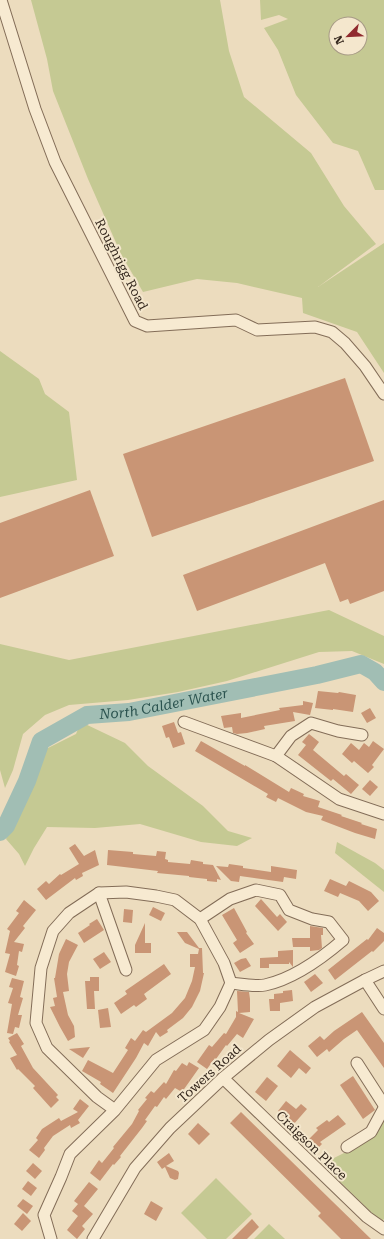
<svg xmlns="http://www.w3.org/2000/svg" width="384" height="1239" viewBox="0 0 384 1239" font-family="'Roboto Serif',serif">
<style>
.green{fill:#c5c993;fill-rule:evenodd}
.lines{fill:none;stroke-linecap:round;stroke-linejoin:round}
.river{stroke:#a1beb4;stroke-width:18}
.building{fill:#c99575}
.minor-casing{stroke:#836d58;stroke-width:13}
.minor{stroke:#f7ead1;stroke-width:11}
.labels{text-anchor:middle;stroke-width:4;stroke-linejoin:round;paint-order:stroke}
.street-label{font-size:13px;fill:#33261c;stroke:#f4e7cd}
.water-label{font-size:14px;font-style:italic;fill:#2b534f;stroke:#f4e7cd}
</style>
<rect width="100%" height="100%" fill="#ecdcbe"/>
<g class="green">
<polygon points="31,0 220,0 229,51 244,97 311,153 344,206 376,244 318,287 384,243 384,373 357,332 303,313 302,298 237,283 197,279 143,292 121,254 88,179 53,91 47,59"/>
<path d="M260,0H384V190H375L358,151L333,143L296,95L278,50L264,28L288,19L279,15L261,20ZM336,24H360V48H336Z"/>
<polygon points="0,351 39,379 45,394 69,412 77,480 0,497"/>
<polygon points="329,610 384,636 384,664 352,651 319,652 227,681 178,692 128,700 69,705 45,715 23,734 13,770 5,788 0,770 0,644 69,660"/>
<polygon points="81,722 125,743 148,766 203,806 228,831 252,838 237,846 201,842 140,824 95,828 47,827 34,848 25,866 19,854 6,839 29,792 42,751 76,734"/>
<polygon points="337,842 375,863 384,870 384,892 335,853"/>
<polygon points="384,1119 384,1219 381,1222 322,1164 360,1145"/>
<polygon points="216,1178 252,1214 226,1239 207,1239 181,1213"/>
<polygon points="269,1224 285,1239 254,1239"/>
</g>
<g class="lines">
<path class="river" id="s1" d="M0,832L6,826L27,781L41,741L87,715L129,712L317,675L361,664L375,672L384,682"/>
</g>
<g class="building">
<polygon points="345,378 374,461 152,537 123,454"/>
<polygon points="90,490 114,556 0,598 0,523"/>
<polygon points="384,500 384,591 350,604 348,599 340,602 325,563 197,611 183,575"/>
<polygon points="318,691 338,693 339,692 356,695 353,712 333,709 333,710 315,708"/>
<polygon points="303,701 313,703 310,715 293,712 295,721 264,726 265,729 247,733 237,734 233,733 232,727 224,728 221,716 241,713 241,718 280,710 279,708 303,705"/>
<polygon points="370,708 376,718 367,723 361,713"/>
<polygon points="174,722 178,733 181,732 185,744 173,748 169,737 166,738 162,726"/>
<polygon points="309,734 319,742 313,750 344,776 346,774 359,785 351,794 333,779 331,781 298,755 306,745 302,742"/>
<polygon points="201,741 245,766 245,765 289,792 291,788 304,794 303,796 320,801 318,807 342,815 341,816 362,823 361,824 377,829 375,839 355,833 321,820 323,816 306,812 278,798 276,802 266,797 268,794 195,751"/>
<polygon points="373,741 384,749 372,765 374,767 368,773 354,761 352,763 342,754 351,743 359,750 364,743 369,747"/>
<polygon points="370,780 378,787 370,796 362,789"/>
<polygon points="75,844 84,856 95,850 99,865 82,873 83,876 76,880 75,878 46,900 37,889 46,881 49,884 60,874 61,875 79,864 69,848"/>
<polygon points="108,850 133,852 133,854 156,856 157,851 166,852 165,859 168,860 168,862 190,864 191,860 203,862 203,864 213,865 221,880 217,879 217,882 207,881 207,879 189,877 189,876 157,873 158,871 107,865"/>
<polygon points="229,864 243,866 243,868 271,872 271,866 297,870 296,879 284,877 283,882 240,876 239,882 231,881 216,866 228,867"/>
<polygon points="330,879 346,886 349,881 371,892 379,901 368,911 359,901 340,893 338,897 324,891"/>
<polygon points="261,899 277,917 280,914 287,922 278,931 255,906"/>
<polygon points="24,900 36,910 23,926 25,928 14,942 24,944 22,952 19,951 17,965 19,966 16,976 5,972 10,954 5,953 10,931 7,929 19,913 16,911"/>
<polygon points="153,907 165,913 161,921 149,915"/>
<polygon points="234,908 247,932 246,933 254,944 240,953 233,943 237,940 222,915"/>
<polygon points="124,909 133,910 132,923 123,922"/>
<polygon points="97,919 104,930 84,943 78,933 90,925 89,924"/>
<polygon points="145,923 145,943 151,943 151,953 135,953 135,945"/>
<polygon points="310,926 323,928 323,935 321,935 322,948 319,950 310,951 310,947 293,947 292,938 310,938"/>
<polygon points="377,928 384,933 384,941 373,952 372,951 335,980 328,970 367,939 368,940"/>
<polygon points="177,932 187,932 199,948 202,948 203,973 204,973 200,991 192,1007 183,1018 167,1030 168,1032 160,1037 156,1032 148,1046 144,1043 136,1058 113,1093 100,1084 101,1082 82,1071 88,1060 113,1073 128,1050 125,1048 131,1038 135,1041 143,1030 146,1032 172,1013 185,998 192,981 195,967 190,967 190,954 198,954 199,949 185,943"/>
<polygon points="66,939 78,945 69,962 67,974 69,991 63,992 68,1015 74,1026 75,1037 68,1041 60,1027 50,1007 55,1006 53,998 57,997 54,978 55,978 59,954"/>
<polygon points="293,950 293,967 289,962 289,964 269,964 269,968 260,968 260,958 278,957 278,951"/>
<polygon points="104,952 111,962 100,969 93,959"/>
<polygon points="246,958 251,966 240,972 234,963 241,959"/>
<polygon points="164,964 171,974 144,994 147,999 136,1007 134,1005 121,1014 114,1003 127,994 125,991"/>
<polygon points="315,974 323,983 311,992 304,982"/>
<polygon points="90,977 99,977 99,991 94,991 95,1009 87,1009 85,981 90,981"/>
<polygon points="12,978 24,981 20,997 23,998 18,1015 22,1015 19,1028 15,1027 13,1034 7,1033 12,1004 8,1003 13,988 9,987"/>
<polygon points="292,990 293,1001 280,1003 280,1011 270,1011 269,999 274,999 274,994 283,993 283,991"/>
<polygon points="237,991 249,992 250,999 250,1012 239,1013 254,1019 243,1038 237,1034 227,1046 226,1045 216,1059 215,1058 207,1069 197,1062 209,1045 212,1047 224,1033 226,1034 236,1017 236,1011 238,1012"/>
<polygon points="108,1008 111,1027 100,1028 98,1010"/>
<polygon points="362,1012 384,1043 384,1068 357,1030 344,1039 329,1052 327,1049 317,1057 308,1046 320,1036 324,1040 334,1031"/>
<polygon points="17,1033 24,1044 21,1046 33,1068 58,1095 56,1097 59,1100 51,1108 33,1088 35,1086 18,1069 17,1070 10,1058 17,1055 9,1042 10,1041 8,1038"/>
<polygon points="90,1047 83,1058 69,1049"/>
<polygon points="290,1050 311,1068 306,1074 299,1068 291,1078 277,1066"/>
<polygon points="189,1062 199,1068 182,1092 175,1088 166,1099 164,1097 157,1107 155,1106 145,1120 147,1121 142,1128 120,1156 121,1157 114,1165 113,1164 100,1181 90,1173 99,1160 102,1163 114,1148 113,1147 132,1124 139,1111 138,1110 147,1099 145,1098 151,1091 154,1093 164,1082 166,1084 174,1070 176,1071 182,1063 187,1066"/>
<polygon points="353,1076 375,1110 363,1119 340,1085"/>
<polygon points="267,1077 278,1086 266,1101 255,1092"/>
<polygon points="80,1099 89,1106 78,1120 80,1123 71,1128 70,1125 53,1136 44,1148 45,1150 39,1158 29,1150 38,1140 36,1138 42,1129 59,1118 61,1121 78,1112 73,1109"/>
<polygon points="286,1101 296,1109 301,1104 307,1109 293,1125 278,1111"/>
<polygon points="241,1112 332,1201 371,1239 341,1239 318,1216 321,1213 230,1123"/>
<polygon points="338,1115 346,1124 320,1142 322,1144 315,1151 306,1142 318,1130 316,1128 327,1120 329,1122"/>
<polygon points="198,1123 210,1134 199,1145 188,1134"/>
<polygon points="169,1153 174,1161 166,1166 178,1171 179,1173 178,1179 175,1180 170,1178 165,1167 162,1169 157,1162"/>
<polygon points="33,1163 42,1171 35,1179 26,1171"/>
<polygon points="28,1181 37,1188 31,1196 22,1189"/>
<polygon points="89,1182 98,1189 84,1206 93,1214 82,1226 85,1229 77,1239 67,1230 78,1216 72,1211 78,1204 74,1201"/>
<polygon points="23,1199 33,1206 27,1214 17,1206"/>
<polygon points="151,1201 163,1208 156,1221 144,1214"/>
<polygon points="23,1213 31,1221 22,1231 14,1224"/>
<polygon points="252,1219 259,1227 247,1239 232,1239"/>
</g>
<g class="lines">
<defs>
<g id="minor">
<polyline points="1,0 35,109 55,162 135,321 147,326 236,320 257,330 315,327 332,332 345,343 365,366 384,394"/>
<polyline points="184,722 276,756 339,799 384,814"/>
<polyline points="276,756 291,736 311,723 338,731 362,735"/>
<polyline points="99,893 126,970"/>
<path d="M200,919L230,899L256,890L280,895L289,910L312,919L329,922L343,940C322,958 293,979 265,985C256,987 241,984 231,983"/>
<polyline points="365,980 384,1009"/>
<polyline points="357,1063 384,1105"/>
<polyline points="223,1078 367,1217 384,1229"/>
<polyline points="347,1147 371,1132 384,1108"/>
<polyline points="51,1239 44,1215 61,1177 70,1154 115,1110 156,1060 204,1030 220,1007 231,983 224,963 200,919 175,900 156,896 126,892 99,893 69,913 53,931 41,968 36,1023 47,1048 97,1097 115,1110"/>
<polyline points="93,1239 135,1168 170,1128 223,1078 269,1040 315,1007 365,980 384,971"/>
</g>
</defs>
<use href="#minor" class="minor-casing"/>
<use href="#minor" class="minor"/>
</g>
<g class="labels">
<g class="street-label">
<text transform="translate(122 264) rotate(63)" y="5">Roughrigg Road</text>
<text transform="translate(209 1073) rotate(-42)" y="5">Towers Road</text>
<text transform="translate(312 1145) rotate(44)" y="5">Craigson Place</text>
</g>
<g class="water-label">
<text dy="5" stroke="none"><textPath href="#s1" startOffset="231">North Calder Water</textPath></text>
</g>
</g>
<g transform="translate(348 36) rotate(246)"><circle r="19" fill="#f4e7cd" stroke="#a79a86"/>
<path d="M0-3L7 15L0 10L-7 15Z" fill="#902a2e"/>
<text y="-6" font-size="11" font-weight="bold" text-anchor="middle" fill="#33261c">N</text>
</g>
</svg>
